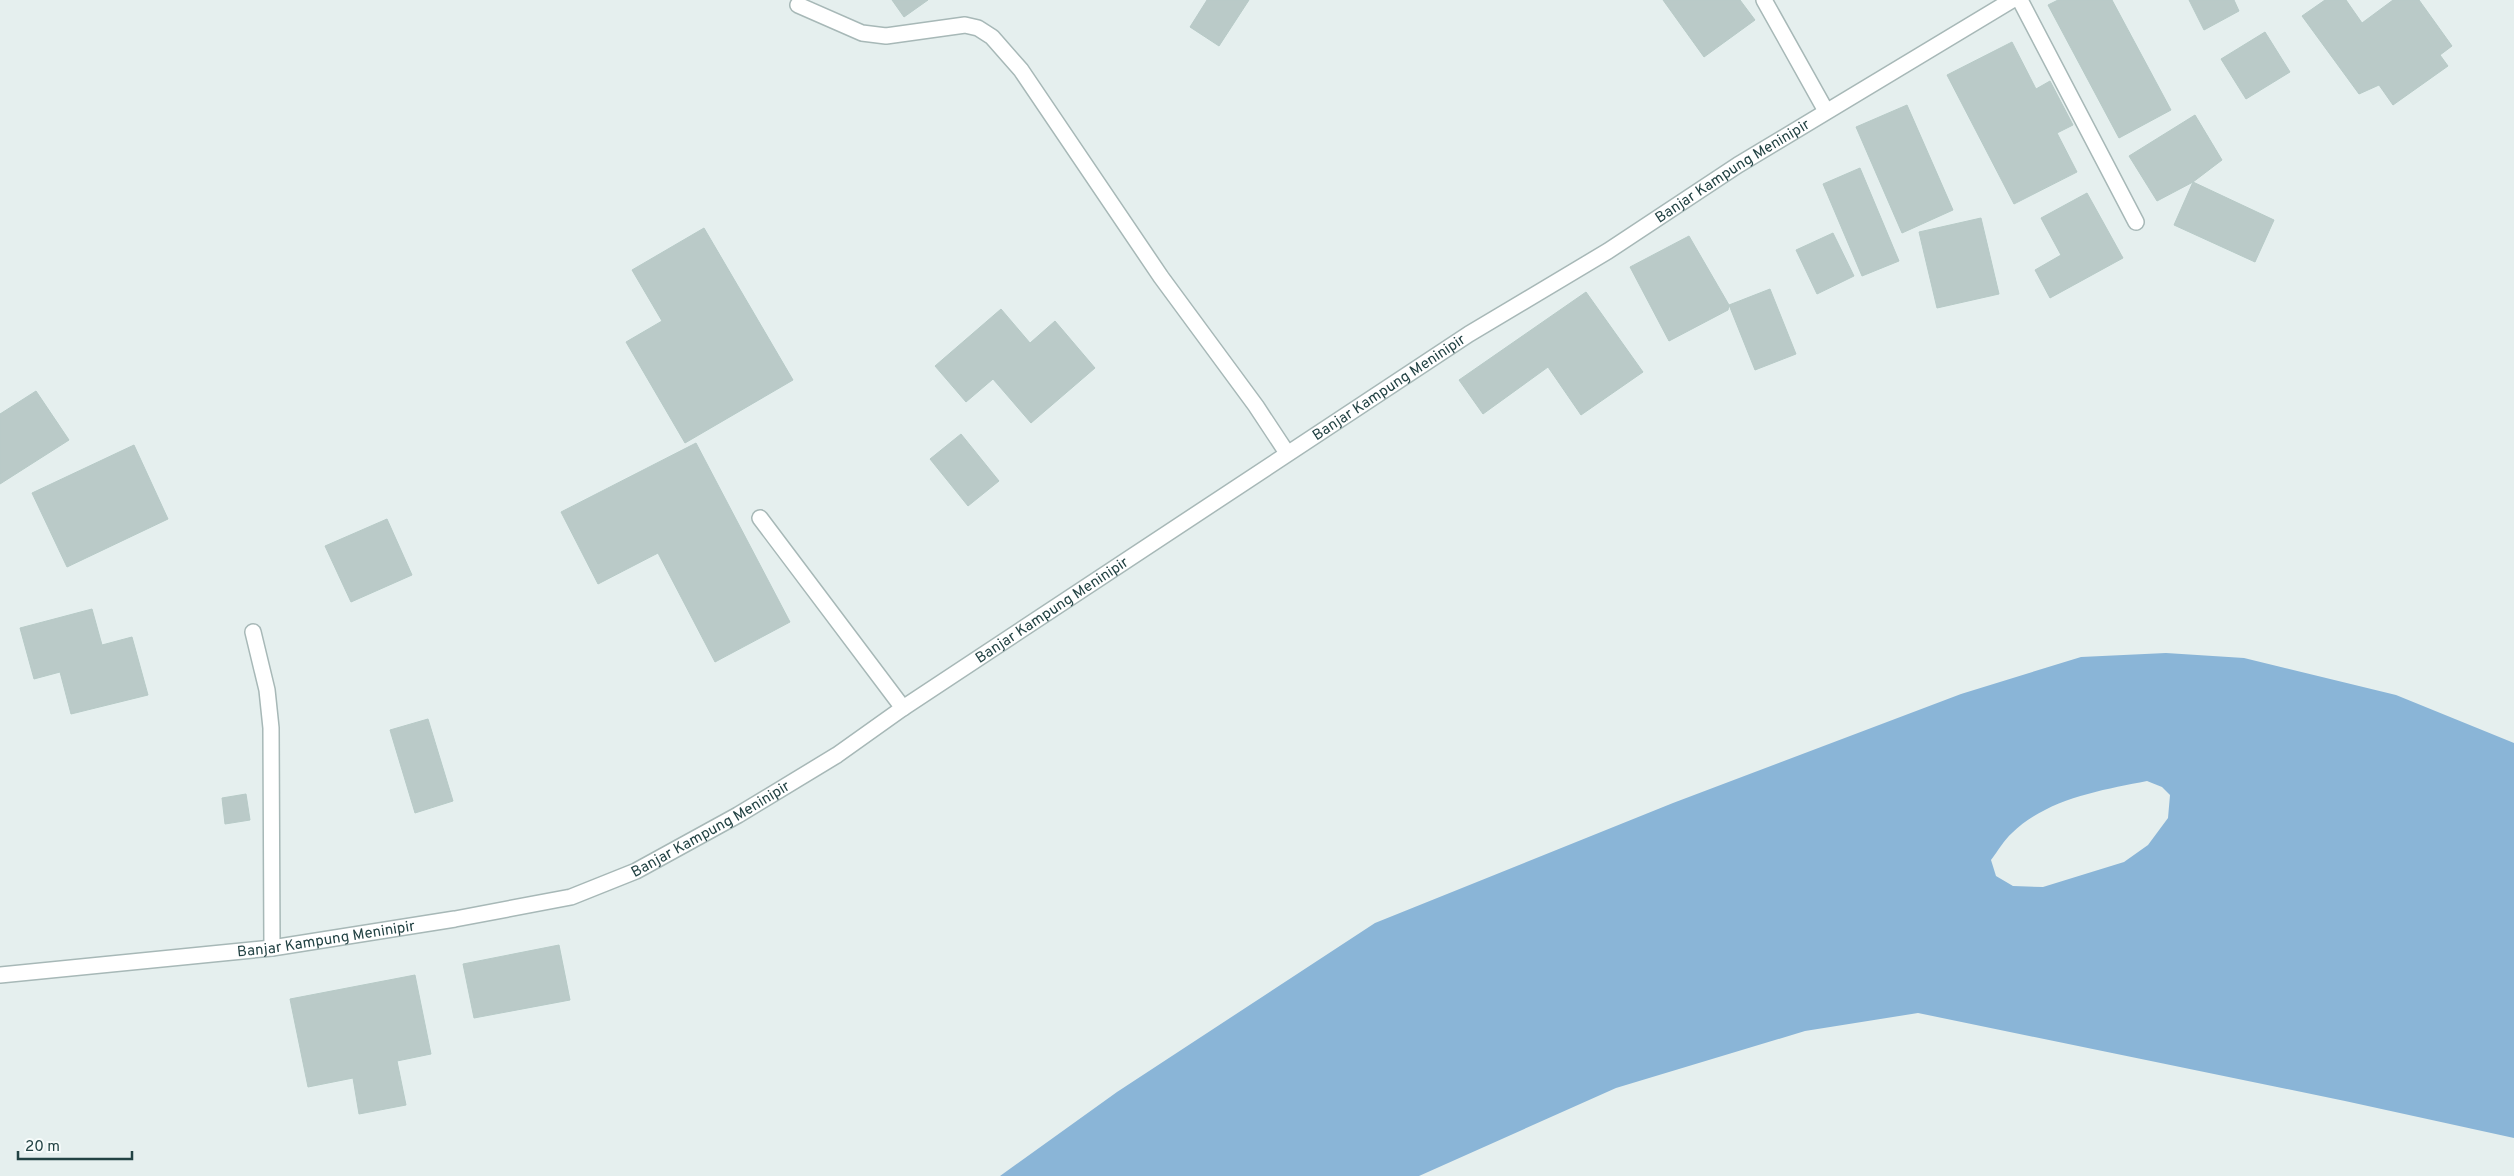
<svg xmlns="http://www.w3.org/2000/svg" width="2514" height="1176" viewBox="0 0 2514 1176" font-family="Overpass,sans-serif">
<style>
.water{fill:#8ab5d7;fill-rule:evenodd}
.building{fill:#bacac8;stroke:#b7cac7}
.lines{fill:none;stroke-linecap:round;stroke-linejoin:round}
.minor-casing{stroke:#a7b8b7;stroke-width:18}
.minor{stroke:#fff;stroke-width:15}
.labels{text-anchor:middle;stroke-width:5;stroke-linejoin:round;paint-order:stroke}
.street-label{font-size:15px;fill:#224243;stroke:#f6fbfa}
</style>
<rect width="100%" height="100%" fill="#e5efee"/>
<path class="water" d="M2166,653L2244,658L2396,695L2514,743V1138L2345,1101L1918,1013L1805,1031L1616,1088L1419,1176H1000L1117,1092L1375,923L1673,803L1961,694L2081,657ZM2147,781L2162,787L2170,795L2168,818L2148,845L2124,862L2043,887L2013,886L1996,876L1991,860C1998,851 2004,840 2012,833C2047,799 2101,790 2147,781Z"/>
<g class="building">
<polygon points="892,0 928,0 904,17"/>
<polygon points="1207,0 1249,0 1219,46 1190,27"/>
<polygon points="1663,0 1740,0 1755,20 1704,57"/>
<polygon points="2058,0 2112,0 2171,110 2119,138 2048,5"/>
<polygon points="2189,0 2234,0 2239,11 2204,30"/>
<polygon points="2325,0 2346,0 2362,23 2393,0 2419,0 2452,46 2440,55 2448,66 2393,105 2379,85 2359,94 2302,16"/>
<polygon points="2265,32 2290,72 2246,99 2221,59"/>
<polygon points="2012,42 2036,89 2050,81 2073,125 2057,133 2077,172 2014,204 1947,75"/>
<polygon points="1907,105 1953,210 1902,233 1856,127"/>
<polygon points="2195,115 2222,160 2193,182 2157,201 2129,156"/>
<polygon points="1860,168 1899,261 1862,276 1823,184"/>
<polygon points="2193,182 2274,220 2255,262 2174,225"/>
<polygon points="2087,193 2123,258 2050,298 2035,270 2061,255 2041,218"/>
<polygon points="1981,218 1999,294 1937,308 1919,232"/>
<polygon points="704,228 793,380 685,443 626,342 662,321 632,270"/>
<polygon points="1833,233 1854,276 1817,294 1796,250"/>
<polygon points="1689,236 1729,305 1728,310 1669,341 1630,267"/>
<polygon points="1770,289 1796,354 1755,370 1729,305"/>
<polygon points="1586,292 1643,372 1581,415 1548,367 1483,414 1459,380"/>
<polygon points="1001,309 1030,343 1055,321 1095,368 1031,423 993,379 966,402 935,366"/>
<polygon points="36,391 69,440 0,484 0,414"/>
<polygon points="961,434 999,481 968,506 930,459"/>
<polygon points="696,443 790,622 715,662 658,553 598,584 561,512"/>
<polygon points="134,445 168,519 67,567 32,493"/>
<polygon points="387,519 412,575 351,602 325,546"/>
<polygon points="92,609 102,645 132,637 148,695 71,714 60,672 34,679 20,628"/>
<polygon points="428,719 453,801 415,813 390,730"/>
<polygon points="246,794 250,820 225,824 222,798"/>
<polygon points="559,945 570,1000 474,1018 463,964"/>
<polygon points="415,975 431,1054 397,1061 406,1105 359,1114 353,1078 308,1087 290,999"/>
</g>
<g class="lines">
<defs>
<g id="minor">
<polyline points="1764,0 1826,111"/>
<polyline points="2020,0 2136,222"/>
<polyline points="798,5 862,33 886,36 965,25 978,28 992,37 1021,70 1161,277 1256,406 1287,453"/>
<polyline points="760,518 903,708"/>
<polyline points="253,632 267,690 271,728 272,948"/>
<path id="s1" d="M0,975L272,948L455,919L571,897L636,871L738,815L837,755L903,708L1469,334L1608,251L1738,165L2012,0"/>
</g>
</defs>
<use href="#minor" class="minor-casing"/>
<use href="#minor" class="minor"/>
</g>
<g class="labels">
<g class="street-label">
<text dy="5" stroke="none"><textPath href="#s1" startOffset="1948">Banjar Kampung Meninipir</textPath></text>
<text dy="5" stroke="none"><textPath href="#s1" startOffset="1542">Banjar Kampung Meninipir</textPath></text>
<text dy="5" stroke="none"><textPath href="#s1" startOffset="1138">Banjar Kampung Meninipir</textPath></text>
<text dy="5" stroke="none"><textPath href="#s1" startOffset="732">Banjar Kampung Meninipir</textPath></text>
<text dy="5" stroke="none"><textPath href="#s1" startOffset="328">Banjar Kampung Meninipir</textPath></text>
</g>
</g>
<path d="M18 1151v8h114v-8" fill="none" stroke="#224243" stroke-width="2.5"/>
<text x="25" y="1151" font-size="15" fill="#224243" stroke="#f6fbfa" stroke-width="4" paint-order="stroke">20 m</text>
</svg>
